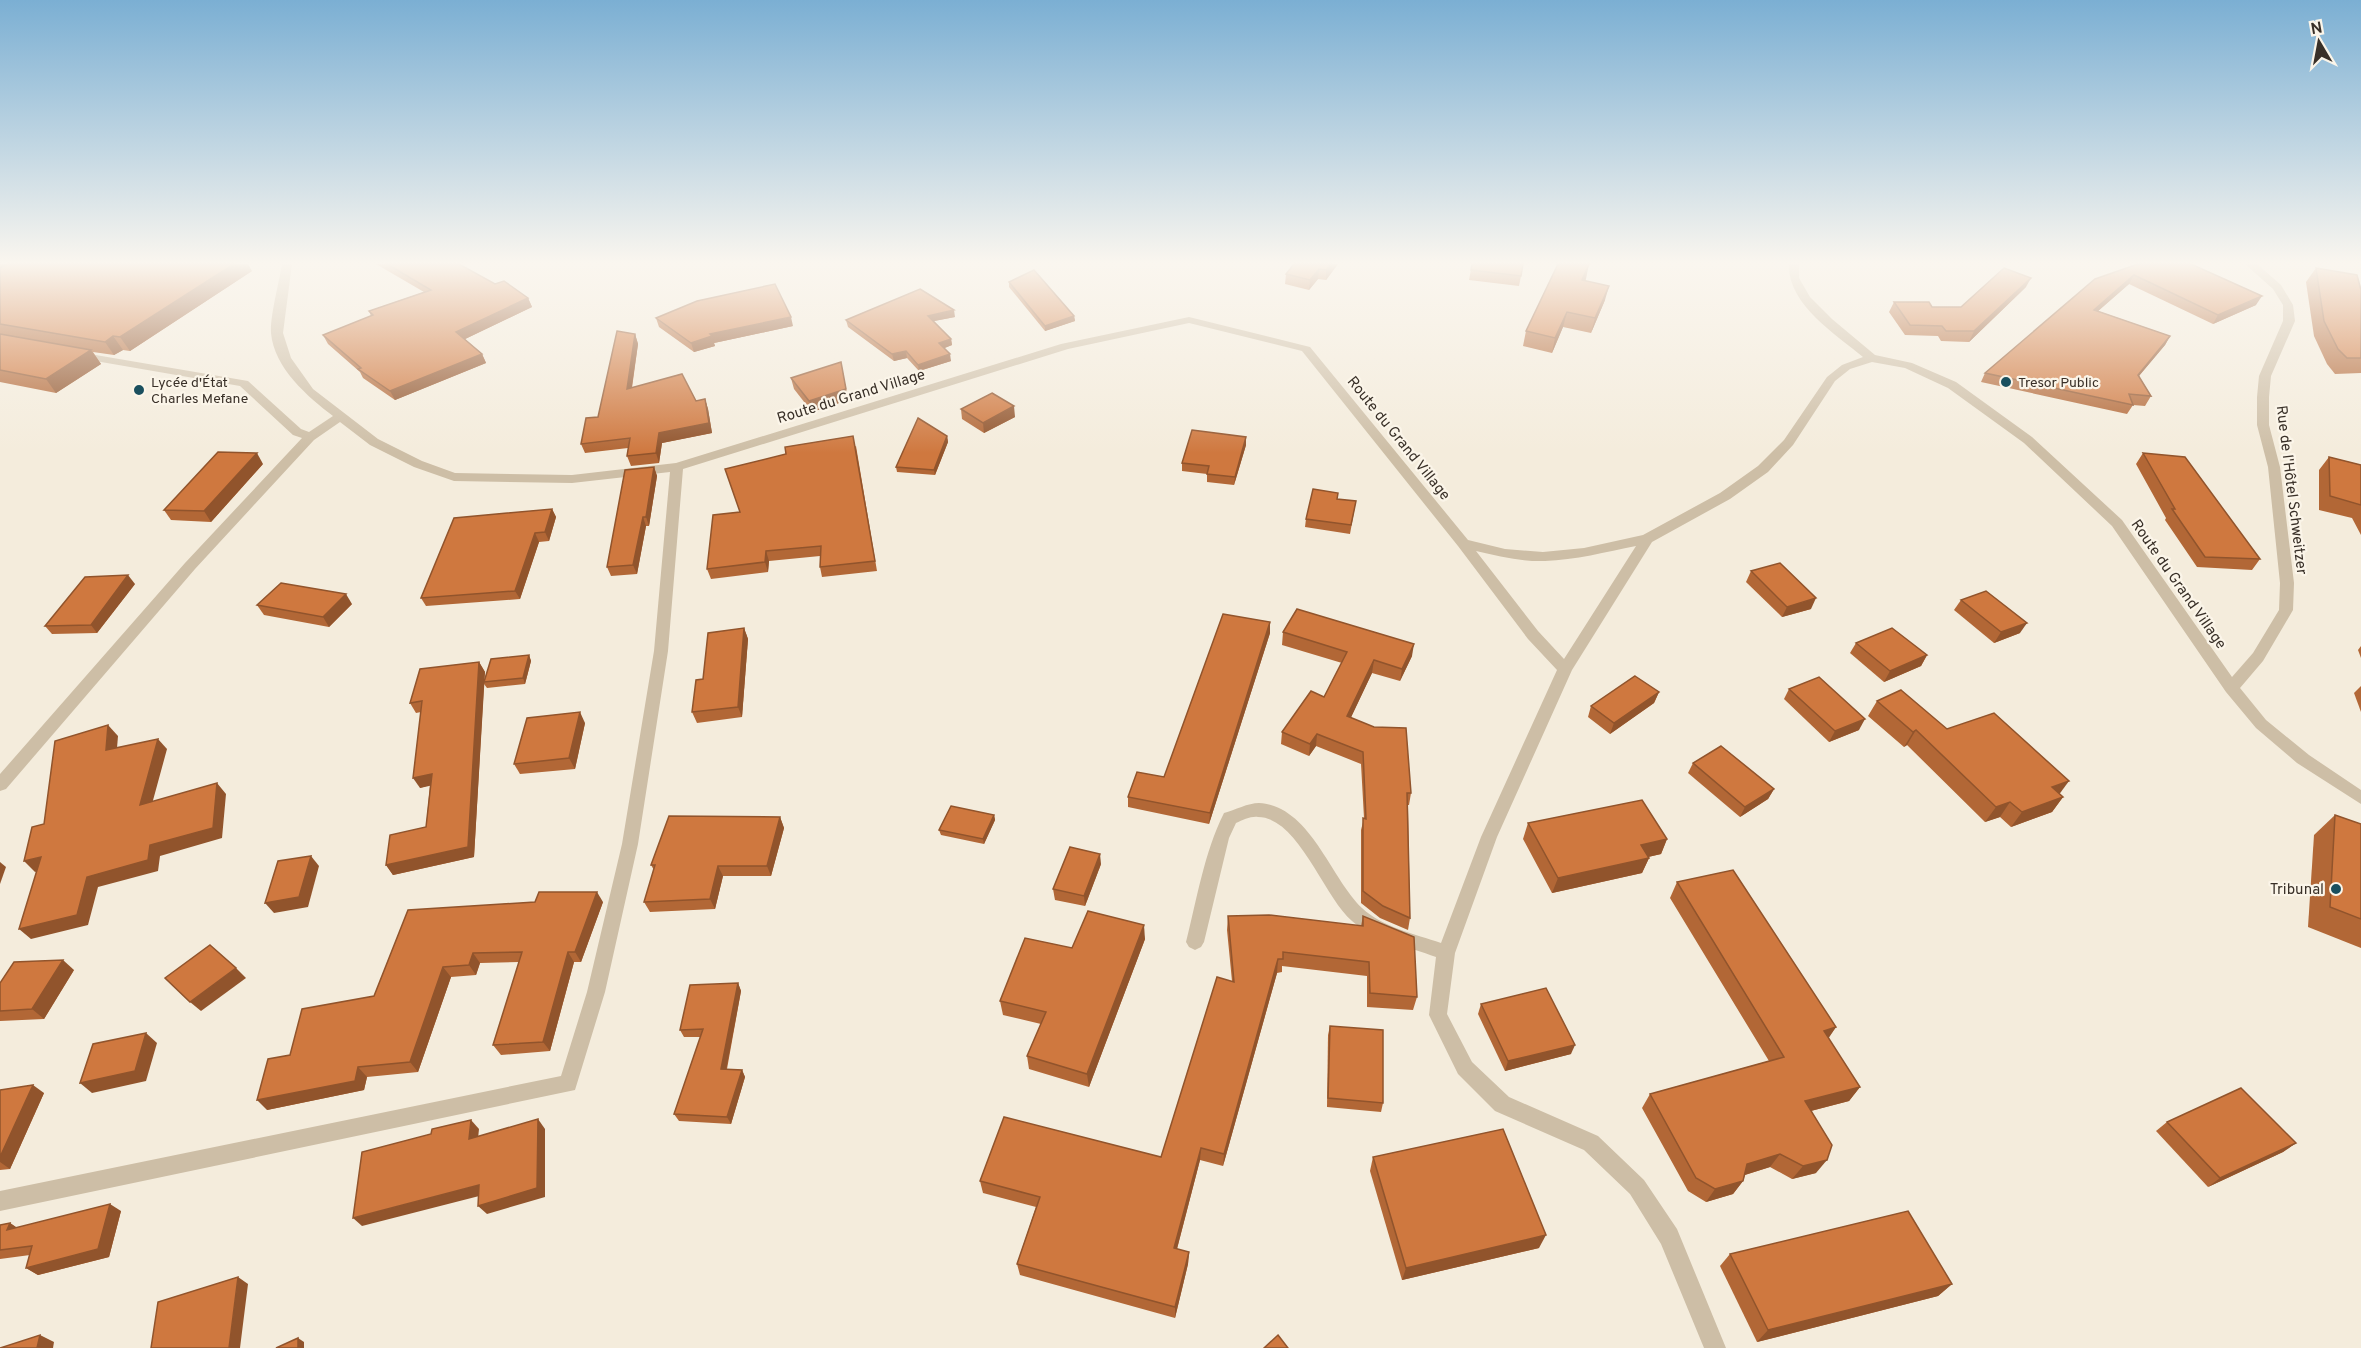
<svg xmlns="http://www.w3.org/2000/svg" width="2361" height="1348" viewBox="0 0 2361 1348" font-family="Overpass,sans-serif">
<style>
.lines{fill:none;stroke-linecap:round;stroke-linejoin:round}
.minor{fill:#cdbea6;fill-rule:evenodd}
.wall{fill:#b26736}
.shaded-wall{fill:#91542c}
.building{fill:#cf783f;stroke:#91542c;stroke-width:1.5}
.poi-dot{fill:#1a4f5e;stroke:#fbf5e9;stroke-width:2}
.labels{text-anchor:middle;stroke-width:4.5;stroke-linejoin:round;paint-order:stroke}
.far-poi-label{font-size:14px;fill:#393028;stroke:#fbf5e9;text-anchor:start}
.street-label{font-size:15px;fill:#393028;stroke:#fbf5e9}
.poi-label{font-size:15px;fill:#393028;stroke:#fbf5e9;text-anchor:end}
</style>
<rect width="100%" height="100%" fill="#f4ecdc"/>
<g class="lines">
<path class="minor" d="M282,264H292L283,333L291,358L313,389L378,439L422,461L455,473L572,475L676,463L1061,344L1189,317L1310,347L1468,540L1505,549L1543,552L1584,548L1643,535L1720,493L1758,466L1784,440L1827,377L1842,365L1863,357C1836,334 1787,304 1789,264H1799V278L1810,297L1832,319L1875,355L1912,363L1956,382L2032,437L2122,520L2232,677L2253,653L2279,610L2280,583L2268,467L2257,425V397L2259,376L2283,321V305L2273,289L2245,264H2257L2281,285L2293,305L2295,321L2271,376L2269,397V425L2280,467L2294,583L2293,610L2263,661L2240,688L2266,720L2309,755L2361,790V804L2297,763L2256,728L2226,692L2112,526L2024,443L1948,388L1905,368L1872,362L1850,369L1835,381L1793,445L1768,472L1730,499L1652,542L1572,670L1497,837L1455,953L1447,1014L1472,1062L1509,1097L1598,1136L1644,1180L1677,1229L1726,1348H1704L1661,1244L1630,1194L1584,1150L1495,1111L1458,1074L1429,1015L1436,957C1409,947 1374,940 1352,921C1324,897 1298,817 1258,817C1251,816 1243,820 1236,823L1229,838L1204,942L1201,947L1195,950L1189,947L1186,942C1197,899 1204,853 1224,813C1235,810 1248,803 1259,803C1310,806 1330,877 1362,908C1382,927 1415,934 1441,943L1481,837L1557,670L1528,639L1458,546L1302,351L1189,323L1068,349L683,469L668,651L638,844L605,992L575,1090L0,1211V1191L561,1076L587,992L622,844L654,651L670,472L572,483L454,481L414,467L370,445L340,422L314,440L195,569L6,789L0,791V774L185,563L302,438L293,435L240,386L78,358L72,355L78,352L248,381L301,429L309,432L333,416C308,397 274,368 271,333C270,316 279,283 282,264ZM1636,546L1564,659L1538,631L1476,551C1498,556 1522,562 1545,561C1575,560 1606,552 1636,546Z"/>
</g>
<g class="wall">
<polygon points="0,264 252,271 130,351 123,350 114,355 93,352 101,364 56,393 0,382"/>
<polygon points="376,264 459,264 495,284 528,298 532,307 465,339 482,354 486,363 395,400 363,378 360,372 328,344 323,335 371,316 369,311 424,292"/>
<polygon points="1294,264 1338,264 1326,280 1318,279 1309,290 1285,284 1286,274"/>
<polygon points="1472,264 1521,276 1519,286 1469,280"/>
<polygon points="2138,264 2256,305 2213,324 2129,284 2098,311 2170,336 2165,345 2139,376 2151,396 2145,406 2133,405 2127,414 1981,382 1985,373"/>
<polygon points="2316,268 2361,290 2361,373 2335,374 2327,364 2314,336 2306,282"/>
<polygon points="1586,279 1585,281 1605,300 1591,333 1563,327 1552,353 1523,346 1526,331"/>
<polygon points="1009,282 1074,316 1075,321 1045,331 1009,287"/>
<polygon points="2026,287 1969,342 1941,341 1938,336 1905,335 1889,312 1894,302 1932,307 1961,307"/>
<polygon points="955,317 934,321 951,339 952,345 944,348 951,361 919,371 907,358 894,361 848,327 846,320"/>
<polygon points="656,318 793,326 714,343 715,346 694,352 659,327"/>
<polygon points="635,334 638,344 632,388 696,401 705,399 708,409 712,433 662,443 659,463 631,466 627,456 628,448 585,453 581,444 598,417"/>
<polygon points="843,373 848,400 812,412 794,389 791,378"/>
<polygon points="961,409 1015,417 984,433 962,419"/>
<polygon points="947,436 948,442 935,475 897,472 896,467"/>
<polygon points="1246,437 1246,445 1234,485 1207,482 1207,474 1182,471 1182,463"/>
<polygon points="856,446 877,571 822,577 820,567 820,556 769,561 768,572 711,579 707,569 740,512"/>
<polygon points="2143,453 2260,559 2252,570 2197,567 2165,520 2166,518 2136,464"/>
<polygon points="2329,457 2361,465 2361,535 2352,518 2319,510 2319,470"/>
<polygon points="263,464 211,522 171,520 164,510"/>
<polygon points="654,467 657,476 649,526 646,526 637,574 611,576 607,567"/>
<polygon points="1338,493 1337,499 1356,501 1350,534 1305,527 1306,519"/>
<polygon points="552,509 556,517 549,541 539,542 520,599 426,606 421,598"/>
<polygon points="1751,571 1811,609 1782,617 1746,582"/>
<polygon points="135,584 97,633 52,634 45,626"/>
<polygon points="1961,600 2020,633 1994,643 1954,610"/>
<polygon points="352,604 329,627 264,615 257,605"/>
<polygon points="1270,622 1270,633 1209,824 1128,807 1128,797 1164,777"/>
<polygon points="744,628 748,639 742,717 697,723 692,712 703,679"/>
<polygon points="1283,632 1412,656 1400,681 1372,673 1351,717 1411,793 1409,805 1408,805 1410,918 1408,930 1380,918 1361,903 1361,830 1364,818 1361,764 1316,746 1309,756 1281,744 1282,732 1324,697 1342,663 1282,645"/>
<polygon points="1856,643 1927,655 1921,666 1884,682 1850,653"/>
<polygon points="2361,646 2361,658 2358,650"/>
<polygon points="529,655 531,661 525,684 487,688 484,684 474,857 393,875 386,865 426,827 430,785 420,788 421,712 416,713 410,703 479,662 485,672 484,680"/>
<polygon points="2361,686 2361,712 2354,693"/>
<polygon points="1789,689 1859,730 1829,742 1784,699"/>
<polygon points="1659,692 1654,703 1610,734 1588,717 1591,706"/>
<polygon points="1877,701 1947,729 2059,794 2063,797 2052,812 2011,827 2000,817 1985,822 1907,745 1904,747 1868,716"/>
<polygon points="585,723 575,769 520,774 514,764"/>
<polygon points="1693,763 1774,789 1768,799 1740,817 1688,773"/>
<polygon points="994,815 995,820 984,844 941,835 939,830"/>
<polygon points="2335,815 2361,824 2361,948 2308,927 2314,835"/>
<polygon points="780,817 784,828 771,876 723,876 715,909 650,912 644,902 654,870 651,865"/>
<polygon points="1528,823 1667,839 1661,854 1648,857 1649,858 1642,873 1552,893 1523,839"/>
<polygon points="1101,864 1085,906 1055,900 1053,889"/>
<polygon points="1677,882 1836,1027 1828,1038 1860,1087 1849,1101 1811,1111 1816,1173 1792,1179 1770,1167 1745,1175 1743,1181 1733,1194 1706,1202 1688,1191 1642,1108 1650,1094 1769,1061 1670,898"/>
<polygon points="603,902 581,962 574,962 550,1051 501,1055 493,1045 519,962 480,963 476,975 451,977 418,1072 367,1077 364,1090 267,1110 290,1055 374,996 408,910"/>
<polygon points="1228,916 1361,926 1363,916 1417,997 1413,1010 1367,1007 1367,976 1282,966 1282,972 1277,973 1223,1166 1200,1160 1177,1249 1189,1252 1188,1264 1175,1318 1020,1275 1017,1264 1036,1207 983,1193 980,1181 1161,1157 1232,981 1227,930"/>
<polygon points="1145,939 1089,1087 1029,1069 1027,1056 1041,1024 1003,1015 1000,1001 1072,948"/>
<polygon points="74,970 44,1019 0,1021 0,983"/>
<polygon points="738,983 741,991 727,1069 742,1070 745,1077 731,1124 679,1121 674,1114 701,1037 684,1037 680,1030"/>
<polygon points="1481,1004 1571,1054 1505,1071 1478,1014"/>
<polygon points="1330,1026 1383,1103 1381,1112 1327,1107 1328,1035"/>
<polygon points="0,1090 44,1093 10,1169 0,1170"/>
<polygon points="2167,1122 2296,1143 2283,1152 2208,1187 2156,1131"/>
<polygon points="1373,1157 1539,1248 1402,1280 1370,1171"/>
<polygon points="121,1211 109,1257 38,1275 26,1268 30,1255 0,1259 0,1225 10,1223 17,1228"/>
<polygon points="1730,1254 1952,1284 1938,1296 1757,1342 1720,1266"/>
</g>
<g class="shaded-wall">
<polygon points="234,264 248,264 252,271 130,351 120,337"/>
<polygon points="1331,264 1338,264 1326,280 1326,270"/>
<polygon points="1589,264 1586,279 1578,295 1582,280"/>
<polygon points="1319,269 1318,279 1309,290 1310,280"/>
<polygon points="2134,275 2129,284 2089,319 2094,310"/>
<polygon points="2031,278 2026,287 1969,342 1974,331"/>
<polygon points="1609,286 1605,300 1591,333 1595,318"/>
<polygon points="2262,296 2256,305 2213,324 2218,315"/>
<polygon points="528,298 532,307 461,341 456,332"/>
<polygon points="954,310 955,317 929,322 928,316"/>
<polygon points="1567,312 1563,327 1552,353 1555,338"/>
<polygon points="1074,316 1075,321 1045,331 1045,326"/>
<polygon points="791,317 793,326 714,343 715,346 694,352 691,343 710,334"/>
<polygon points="635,334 638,344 630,399 627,389"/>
<polygon points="113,336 123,350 114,355 105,342"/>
<polygon points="2170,336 2165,345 2132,384 2138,375"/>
<polygon points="951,339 952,345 940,350 939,343"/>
<polygon points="91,350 101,364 56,393 46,379"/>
<polygon points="906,351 907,358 894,361 892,354"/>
<polygon points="482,354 486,363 395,400 390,391"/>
<polygon points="950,354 951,361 919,371 918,365"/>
<polygon points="841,362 848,400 812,412 809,401"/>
<polygon points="705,399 708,409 712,433 662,443 659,463 656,453 659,433"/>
<polygon points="1014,406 1015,417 984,433 983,423"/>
<polygon points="947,436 948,442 935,475 934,470"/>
<polygon points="1246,437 1246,445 1234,485 1235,477"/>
<polygon points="257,453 263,464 211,522 204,511"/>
<polygon points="654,467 657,476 649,526 646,517"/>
<polygon points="552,509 556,517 549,541 545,532"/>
<polygon points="643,517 646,526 637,574 633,565"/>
<polygon points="535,533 539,542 520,599 515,591"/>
<polygon points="766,551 769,561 768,572 765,562"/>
<polygon points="128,575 135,584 97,633 91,625"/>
<polygon points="346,594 352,604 329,627 323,617"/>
<polygon points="1816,598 1811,609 1782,617 1787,607"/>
<polygon points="1270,622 1270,633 1209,824 1210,813"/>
<polygon points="2027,623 2020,633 1994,643 2001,632"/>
<polygon points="744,628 748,639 742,717 738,707"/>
<polygon points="1414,644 1412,656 1400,681 1402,669"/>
<polygon points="529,655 531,661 525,684 523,678"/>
<polygon points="1927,655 1921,666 1884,682 1890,671"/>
<polygon points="1374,660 1372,673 1346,728 1347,716"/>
<polygon points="479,662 485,672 474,857 393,875 386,865 468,847"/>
<polygon points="1659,692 1654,703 1610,734 1614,723"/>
<polygon points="580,712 585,723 575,769 569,758"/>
<polygon points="1865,719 1859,730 1829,742 1835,731"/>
<polygon points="108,725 118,736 116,760 106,750"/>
<polygon points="1916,730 1907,745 1904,747 1913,732"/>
<polygon points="1317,734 1316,746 1309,756 1310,744"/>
<polygon points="158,739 167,749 149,815 140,805"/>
<polygon points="432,774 438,784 420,788 413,778"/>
<polygon points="2069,781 2058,796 2052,787"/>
<polygon points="217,783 226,794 222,838 160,856 158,871 98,887 88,925 31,939 19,929 87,877 150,845"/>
<polygon points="1774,789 1768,799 1740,817 1745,807"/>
<polygon points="2063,797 2052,812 2011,827 2022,812"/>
<polygon points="2010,802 2000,817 1985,822 1996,807"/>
<polygon points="994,815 995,820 984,844 983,839"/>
<polygon points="780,817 784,828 771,876 767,866"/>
<polygon points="1667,839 1661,854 1635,860 1641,845"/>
<polygon points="1100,854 1101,864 1085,906 1084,896"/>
<polygon points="311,856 319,866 308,907 274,913 265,903"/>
<polygon points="41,857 52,867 35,872 24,861"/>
<polygon points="1649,858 1642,873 1552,893 1558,878"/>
<polygon points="0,862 6,867 0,884"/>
<polygon points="718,866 723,876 715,909 710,899"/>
<polygon points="597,892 603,902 581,962 575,952"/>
<polygon points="1144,925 1145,939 1089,1087 1087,1074"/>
<polygon points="568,952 574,962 550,1051 543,1042"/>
<polygon points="473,953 480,963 476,975 469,965"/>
<polygon points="1278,959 1277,973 1223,1166 1224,1154"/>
<polygon points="63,960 74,970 44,1019 32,1009"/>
<polygon points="443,967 451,977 418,1072 410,1062"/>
<polygon points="236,968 246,978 201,1011 190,1002"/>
<polygon points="738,983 741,991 725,1076 721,1069"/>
<polygon points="1836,1027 1826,1042 1824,1031"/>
<polygon points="146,1033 157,1043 146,1081 92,1093 80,1083"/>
<polygon points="1575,1045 1571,1054 1505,1071 1508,1061"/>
<polygon points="358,1067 367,1077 364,1090 267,1110 257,1100"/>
<polygon points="742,1070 745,1077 731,1124 727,1117"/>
<polygon points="33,1085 44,1093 10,1169 0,1162 0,1157"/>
<polygon points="1860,1087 1849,1101 1795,1115 1805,1101"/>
<polygon points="538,1119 545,1129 545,1197 487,1214 478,1206"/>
<polygon points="471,1120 479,1129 477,1148 469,1139"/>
<polygon points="2296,1143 2283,1152 2208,1187 2220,1178"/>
<polygon points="1201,1148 1200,1160 1174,1260 1174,1248"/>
<polygon points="1780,1154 1770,1167 1738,1177 1747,1164"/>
<polygon points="1827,1160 1816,1173 1792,1179 1803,1166"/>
<polygon points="1743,1181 1733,1194 1706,1202 1715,1189"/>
<polygon points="479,1185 487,1194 362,1226 353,1218"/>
<polygon points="110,1204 121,1211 109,1257 38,1275 26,1268"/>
<polygon points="10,1223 22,1231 7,1230"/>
<polygon points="1546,1235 1539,1248 1402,1280 1406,1268"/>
<polygon points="1189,1252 1188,1264 1175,1318 1175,1307"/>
<polygon points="238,1277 248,1284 240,1348 229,1348"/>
<polygon points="1952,1284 1938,1296 1757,1342 1768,1330"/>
<polygon points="40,1335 54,1342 53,1348 37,1348"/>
<polygon points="298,1338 304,1342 304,1348 298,1348"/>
</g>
<g class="building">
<polygon points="7,264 234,264 120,337 113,336 105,342 0,324 0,268"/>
<polygon points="387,264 459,264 495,284 504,281 528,298 456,332 482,354 390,391 358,369 361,368 323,335 373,315 369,311 431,290"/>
<polygon points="1294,264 1331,264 1326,270 1319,269 1310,280 1286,274"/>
<polygon points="1472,264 1523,264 1521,276 1471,270"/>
<polygon points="1558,264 1589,264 1582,280 1609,286 1595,318 1567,312 1555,338 1526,331"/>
<polygon points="2138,264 2191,264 2262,296 2218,315 2134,275 2094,310 2170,336 2138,375 2151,396 2129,394 2133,405 1985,373 2095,279"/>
<polygon points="2004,268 2031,278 1974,331 1946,331 1942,326 1910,325 1894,302 1929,302 1932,307 1961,307"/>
<polygon points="2316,268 2357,275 2361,290 2361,358 2347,358 2338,349 2324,321"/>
<polygon points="1034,270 1074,316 1045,326 1009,282"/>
<polygon points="775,284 791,317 710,334 712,336 691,343 656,318 697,301"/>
<polygon points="920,289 954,310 928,316 951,339 939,343 950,354 918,365 906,351 892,354 846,320"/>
<polygon points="617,331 635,334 627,389 682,374 696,401 705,399 709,423 659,433 656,453 627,456 630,438 581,444 586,418 598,417"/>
<polygon points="0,334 91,350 46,379 0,370"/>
<polygon points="841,362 846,389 809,401 791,378"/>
<polygon points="992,393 1014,406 983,423 961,409"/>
<polygon points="918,418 947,436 934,470 896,467"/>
<polygon points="1192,430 1246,437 1235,477 1207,474 1209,466 1182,463"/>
<polygon points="853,436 875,561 820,567 821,546 766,551 765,562 707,569 713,515 740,512 725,469 786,454 785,447"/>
<polygon points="218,452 257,453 204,511 164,510"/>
<polygon points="2143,453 2185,457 2260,559 2205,557 2172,509 2175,509"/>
<polygon points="2329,457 2361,465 2361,505 2330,496"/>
<polygon points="654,467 646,517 643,517 633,565 607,567 625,470"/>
<polygon points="1313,489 1338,493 1337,499 1356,501 1351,525 1306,519"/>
<polygon points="552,509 545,532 535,533 515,591 421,598 454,518"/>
<polygon points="1780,563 1816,598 1787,607 1751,571"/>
<polygon points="128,575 91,625 45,626 85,577"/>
<polygon points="281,583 346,594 323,617 257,605"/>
<polygon points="1986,591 2027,623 2001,632 1961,600"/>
<polygon points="1297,609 1414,644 1402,669 1374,660 1347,716 1374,727 1406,728 1411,793 1407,793 1410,918 1383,906 1363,891 1363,818 1366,819 1363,752 1317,734 1310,744 1282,732 1311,691 1324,697 1347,652 1283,632"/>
<polygon points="1223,614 1270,622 1210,813 1128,797 1137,772 1164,777"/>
<polygon points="744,628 738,707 692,712 696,680 703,679 708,633"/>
<polygon points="1892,628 1927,655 1890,671 1856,643"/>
<polygon points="529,655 523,678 484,682 491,659"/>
<polygon points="479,662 468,847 386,865 390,835 426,827 432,774 413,778 422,701 410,703 420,669"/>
<polygon points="1635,676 1659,692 1614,723 1591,706"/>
<polygon points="1819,677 1865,719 1835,731 1789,689"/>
<polygon points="1901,690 1947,729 1994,713 2069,781 2052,787 2063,797 2022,812 2010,802 1996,807 1916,730 1913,732 1877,701"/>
<polygon points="580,712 569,758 514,764 527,718"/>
<polygon points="108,725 106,750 158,739 140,805 217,783 213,828 150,845 148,860 87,877 77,915 19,929 41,857 24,861 32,827 44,824 55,741"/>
<polygon points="1721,746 1774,789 1745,807 1693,763"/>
<polygon points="1642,800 1667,839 1641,845 1649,858 1558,878 1528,823"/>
<polygon points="951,806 994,815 983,839 939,830"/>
<polygon points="2335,815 2361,824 2361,919 2330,907"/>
<polygon points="669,816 780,817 767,866 718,866 710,899 644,902 655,865 651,865"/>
<polygon points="1070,847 1100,854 1084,896 1053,889"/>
<polygon points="311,856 299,897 265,903 278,861"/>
<polygon points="1733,870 1836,1027 1824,1031 1860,1087 1805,1101 1832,1145 1827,1160 1803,1166 1780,1154 1747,1164 1743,1181 1715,1189 1696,1178 1650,1094 1784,1057 1677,882"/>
<polygon points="539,892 597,892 575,952 568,952 543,1042 493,1045 522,952 473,953 469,965 443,967 410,1062 358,1067 355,1081 257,1100 268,1059 290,1055 302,1009 374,996 408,910 535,902"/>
<polygon points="1088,911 1144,925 1087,1074 1027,1056 1046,1012 1000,1001 1025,938 1072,948"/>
<polygon points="1269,915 1363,926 1363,916 1414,937 1417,997 1370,993 1369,962 1283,952 1283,959 1278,959 1224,1154 1201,1148 1174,1248 1189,1252 1175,1307 1017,1264 1040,1197 980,1181 1004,1117 1161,1157 1217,977 1234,982 1228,916"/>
<polygon points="210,945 236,968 190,1002 165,978"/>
<polygon points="63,960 32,1009 0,1011 0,983 14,962"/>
<polygon points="738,983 721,1069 742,1070 727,1117 674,1114 703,1029 680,1030 690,985"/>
<polygon points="1546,988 1575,1045 1508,1061 1481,1004"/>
<polygon points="1330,1026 1383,1030 1383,1103 1328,1098"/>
<polygon points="146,1033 135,1071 80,1083 93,1044"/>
<polygon points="33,1085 0,1157 0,1090"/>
<polygon points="2241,1088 2296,1143 2220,1178 2167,1122"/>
<polygon points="538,1119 537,1188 478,1206 479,1185 353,1218 362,1152 431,1134 432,1129 471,1120 469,1139"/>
<polygon points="1503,1129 1546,1235 1406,1268 1373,1157"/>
<polygon points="110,1204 98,1249 26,1268 32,1246 0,1250 0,1225 10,1223 7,1230"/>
<polygon points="1908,1211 1952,1284 1768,1330 1730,1254"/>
<polygon points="238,1277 229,1348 151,1348 158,1302"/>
<polygon points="40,1335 37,1348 0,1348"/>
<polygon points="1278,1335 1288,1348 1264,1348"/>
<polygon points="298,1338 298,1348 276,1348"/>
</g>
<linearGradient id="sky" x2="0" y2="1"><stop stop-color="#7bafd3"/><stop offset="0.58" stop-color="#faf6ef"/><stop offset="1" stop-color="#faf6ef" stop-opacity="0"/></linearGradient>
<rect width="2361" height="453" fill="url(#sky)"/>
<g class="poi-dot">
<circle cx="2006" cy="382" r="6"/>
<circle cx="139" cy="390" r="6"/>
<circle cx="2336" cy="889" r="6"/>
</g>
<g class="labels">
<g class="far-poi-label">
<text x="151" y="387">Lycée d'État<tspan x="151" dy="16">Charles Mefane</tspan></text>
<text x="2018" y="387">Tresor Public</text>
</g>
<g class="street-label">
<text transform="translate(851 396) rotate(-17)" y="5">Route du Grand Village</text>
<text transform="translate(1399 438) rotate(51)" y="5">Route du Grand Village</text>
<text transform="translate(2292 490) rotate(83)" y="5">Rue de l'Hôtel Schweitzer</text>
<text transform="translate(2179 584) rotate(55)" y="5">Route du Grand Village</text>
</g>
<g class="poi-label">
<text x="2324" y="894">Tribunal</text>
</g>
</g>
<g transform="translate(2319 42) rotate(350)" stroke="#fbf5e9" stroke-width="4.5" paint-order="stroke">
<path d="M0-4.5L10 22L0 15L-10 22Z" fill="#393028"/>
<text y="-9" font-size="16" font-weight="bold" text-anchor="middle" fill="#393028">N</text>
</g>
</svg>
